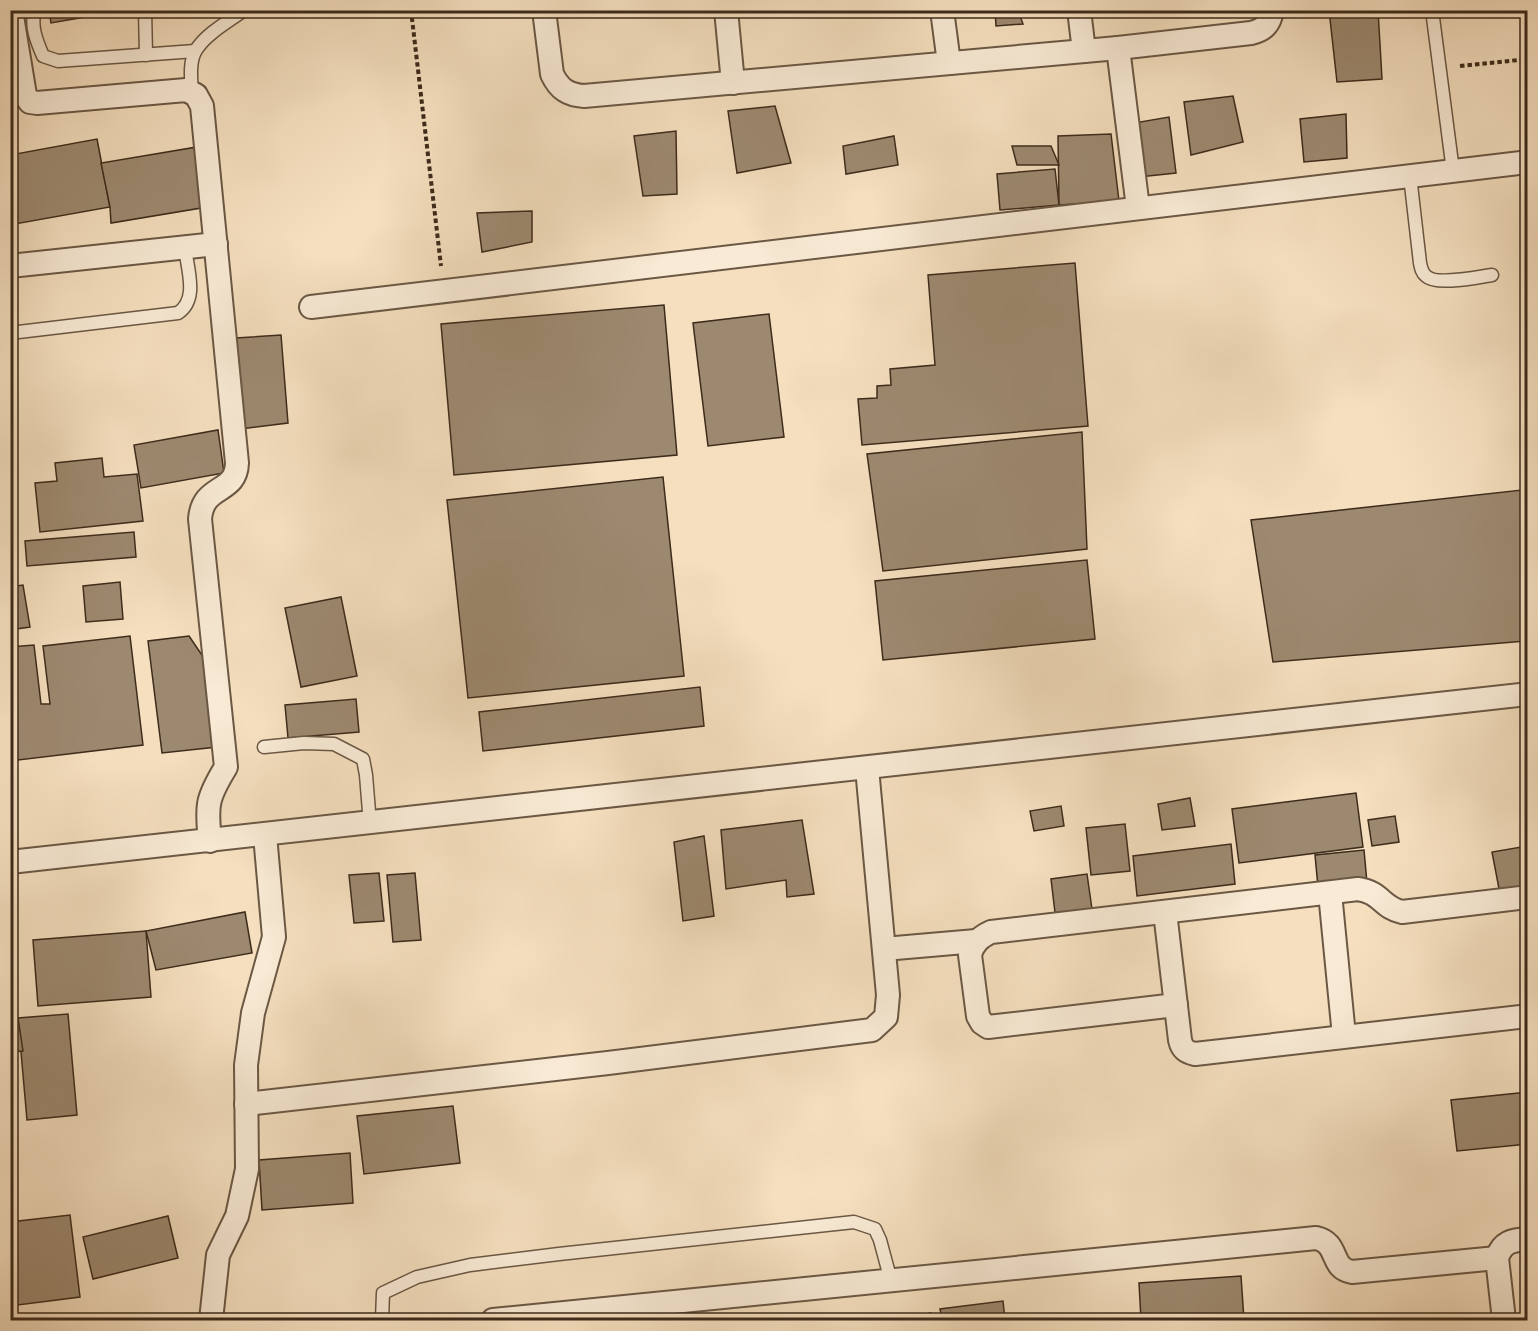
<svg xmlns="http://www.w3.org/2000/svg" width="1538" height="1331" viewBox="0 0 1538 1331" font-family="Vollkorn,serif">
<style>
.building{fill:#9d8970;stroke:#3d2b1b;stroke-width:1.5}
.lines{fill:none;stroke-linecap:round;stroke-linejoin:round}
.service-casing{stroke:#6b5844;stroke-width:15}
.minor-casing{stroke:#6b5844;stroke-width:26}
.path{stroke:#3d2b1b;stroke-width:4;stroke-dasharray:4.5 3;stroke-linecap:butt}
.service{stroke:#f8ead5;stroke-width:12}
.minor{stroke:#f8ead5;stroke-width:22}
</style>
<rect width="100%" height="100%" fill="#f5dfbf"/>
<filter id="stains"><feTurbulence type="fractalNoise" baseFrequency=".00333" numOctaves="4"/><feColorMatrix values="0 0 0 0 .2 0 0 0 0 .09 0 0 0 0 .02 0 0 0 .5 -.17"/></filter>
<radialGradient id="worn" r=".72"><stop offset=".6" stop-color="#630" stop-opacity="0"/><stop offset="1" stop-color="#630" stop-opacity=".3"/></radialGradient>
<g class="building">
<polygon points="49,10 114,10 114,12 51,23"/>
<polygon points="995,10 1018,10 1023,24 996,26"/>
<polygon points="1329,10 1378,10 1382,79 1337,82"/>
<polygon points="1233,96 1243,142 1191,155 1184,102"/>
<polygon points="775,106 791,163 737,173 728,111"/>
<polygon points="1346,114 1347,158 1304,162 1300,119"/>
<polygon points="1169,117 1176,173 1139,177 1134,123"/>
<polygon points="676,131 677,194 643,196 634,136"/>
<polygon points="1111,134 1119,201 1059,205 1058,136"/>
<polygon points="894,136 898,165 846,174 843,146"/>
<polygon points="97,139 110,207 15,224 10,203 10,155"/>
<polygon points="1012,146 1051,146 1059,165 1017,165"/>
<polygon points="197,147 201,208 111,223 110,207 101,163"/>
<polygon points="1055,169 1059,205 1000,210 997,174"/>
<polygon points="532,211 532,242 482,252 477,213"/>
<polygon points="1075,263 1088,426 862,445 858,399 877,398 877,386 891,385 890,369 935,365 928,275"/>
<polygon points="664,305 677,455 454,475 441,324"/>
<polygon points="769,314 784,437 708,446 693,323"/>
<polygon points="281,335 288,423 241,429 236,338"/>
<polygon points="218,430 224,473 141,488 134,445"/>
<polygon points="1082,432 1087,549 883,571 867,454"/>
<polygon points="102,458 104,477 137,474 143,521 40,532 35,483 57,481 55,463"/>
<polygon points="663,477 684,676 468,698 447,500"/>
<polygon points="1522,490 1527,641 1273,662 1251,520"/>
<polygon points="134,532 136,557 27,566 25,541"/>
<polygon points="10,543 13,543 17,581 10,581"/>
<polygon points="1087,560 1095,639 883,660 875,581"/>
<polygon points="120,582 123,619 86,622 83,586"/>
<polygon points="23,585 30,627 10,630 10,587"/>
<polygon points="341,597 357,676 301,687 285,608"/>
<polygon points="130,636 143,745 10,761 10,647 34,645 41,704 50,704 43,646"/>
<polygon points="189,636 206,661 217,747 162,753 148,641"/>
<polygon points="700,687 704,726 483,751 479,712"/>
<polygon points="356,699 359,732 288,738 285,705"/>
<polygon points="1356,793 1363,847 1239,863 1232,809"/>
<polygon points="1190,798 1195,826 1162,830 1158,804"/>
<polygon points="1061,806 1064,826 1034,831 1030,811"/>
<polygon points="1395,816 1399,842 1372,846 1368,820"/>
<polygon points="802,820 814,894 787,897 786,880 726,889 721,830"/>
<polygon points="1125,824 1130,871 1091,875 1086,828"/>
<polygon points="704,836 714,916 683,921 674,842"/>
<polygon points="1231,844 1235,884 1137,896 1133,856"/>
<polygon points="1528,846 1528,889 1500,894 1492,852"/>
<polygon points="1364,850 1367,883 1318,887 1315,855"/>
<polygon points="379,873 384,921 354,923 349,875"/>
<polygon points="415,873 421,940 393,942 387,875"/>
<polygon points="1087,874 1093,916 1056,921 1051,879"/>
<polygon points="245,912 252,953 156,970 146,931"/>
<polygon points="146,931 151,997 38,1006 33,940"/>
<polygon points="68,1014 77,1115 27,1120 18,1018"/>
<polygon points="18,1018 23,1051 10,1052 10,1019"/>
<polygon points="1528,1092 1528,1144 1457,1151 1451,1100"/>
<polygon points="453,1106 460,1163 364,1174 357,1116"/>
<polygon points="350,1153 353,1203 262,1210 259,1160"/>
<polygon points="70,1215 80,1297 10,1306 10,1222"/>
<polygon points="168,1216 178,1258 93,1279 83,1237"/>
<polygon points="1241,1276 1244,1320 1141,1320 1139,1283"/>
<polygon points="1003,1301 1005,1320 942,1320 940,1309"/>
<polygon points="931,1313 932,1320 899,1320"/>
</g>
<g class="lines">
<defs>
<g id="service">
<path d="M35,10C30,26 37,42 43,56L58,61L195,51"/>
<polyline points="145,10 146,55"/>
<polyline points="1432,10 1453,171"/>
<path d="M192,92C191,79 189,61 196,50C207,33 228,22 244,10"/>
<path d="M1410,176L1420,263C1421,268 1422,273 1426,276C1436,286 1478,277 1492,275"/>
<path d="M10,333L178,313C199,299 187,269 185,247"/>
<polyline points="264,747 304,743 334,744 363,759 366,775 370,824"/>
<polyline points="382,1320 383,1293 417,1277 470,1265 559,1254 854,1222 875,1229 880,1240 891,1281"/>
</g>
<g id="minor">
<path d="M11,10L25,95L30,102L37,103L186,90L196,95L202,106L237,463C236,495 203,483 200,519L226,767C207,798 206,805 210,841"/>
<path d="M544,10L552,74C559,89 568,95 584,96L1118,48L1251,33C1264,30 1270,24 1272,10"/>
<polyline points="726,10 733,83"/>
<polyline points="942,10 949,63"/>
<polyline points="1079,10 1084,51"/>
<polyline points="1118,48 1138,208"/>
<polyline points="10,266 216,244"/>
<polyline points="311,307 1528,162"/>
<polyline points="10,862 1528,694"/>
<polyline points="1330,893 1344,1036"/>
<path d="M1165,912L1180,1040C1182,1049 1186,1052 1195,1054L1528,1016"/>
<polyline points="884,949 976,941"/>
<path d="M1176,1005L988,1027L982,1023L978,1016L970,955C973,943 980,937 991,932L1358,889C1381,892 1382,908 1402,912L1528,897"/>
<polyline points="246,1104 608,1063 872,1030 886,1017 888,995 867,768"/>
<polyline points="211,1320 218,1255 237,1216 247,1169 246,1065 253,1013 274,937 265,835"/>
<path d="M493,1320L1316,1238C1340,1243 1329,1268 1352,1272L1497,1258"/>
<path d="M1504,1320L1497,1258C1502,1242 1512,1240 1528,1239"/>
</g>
</defs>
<use href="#service" class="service-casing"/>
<use href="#minor" class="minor-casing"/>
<g class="path">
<polyline points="411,10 441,266"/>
<polyline points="1460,66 1528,59"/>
</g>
<use href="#service" class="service"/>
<use href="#minor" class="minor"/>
</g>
<rect width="1538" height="1331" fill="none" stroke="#f5dfbf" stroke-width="36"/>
<rect x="12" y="12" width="1514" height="1307" fill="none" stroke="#3d2b1b" stroke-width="3"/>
<rect x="18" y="18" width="1502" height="1295" fill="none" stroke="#3d2b1b" stroke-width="1.5"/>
<rect width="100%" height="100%" filter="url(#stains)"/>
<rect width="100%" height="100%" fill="url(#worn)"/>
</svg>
